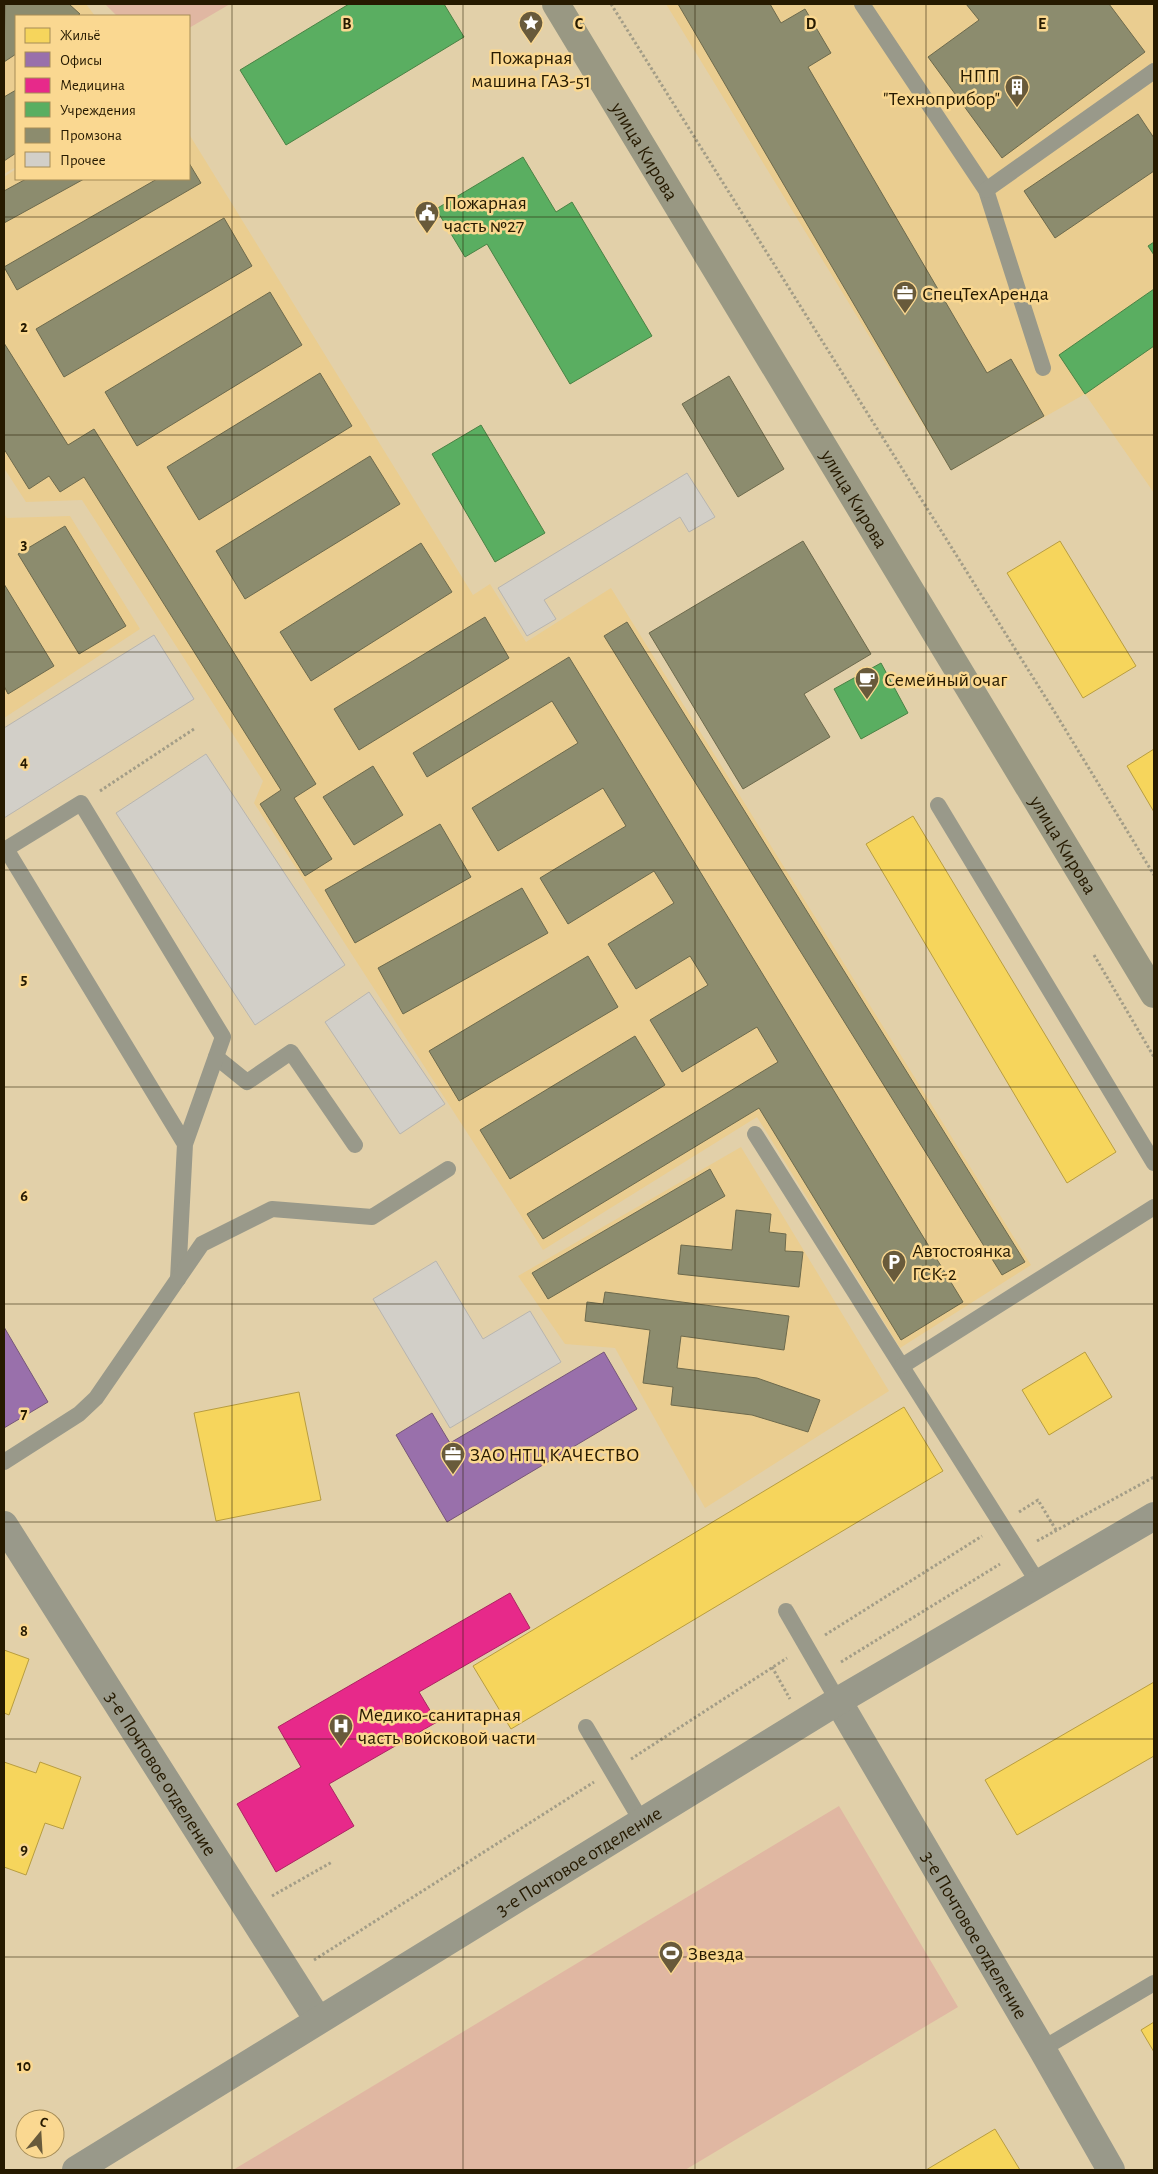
<svg xmlns="http://www.w3.org/2000/svg" width="1158" height="2174" viewBox="0 0 1158 2174" font-family="'Alegreya Sans',sans-serif">
<style>
.built{fill:#eacd90}
.green{fill:#e0b7a2}
.homes{fill:#f6d55c;stroke:#b89d40}
.offices{fill:#9970ab;stroke:#765678}
.health{fill:#e7298a;stroke:#ad2461}
.public{fill:#5aae61;stroke:#4a8244}
.industry{fill:#8c8c6e;stroke:#6d6a4d}
.building{fill:#d2cfc8;stroke:#b8b5af}
.lines{fill:none;stroke-linecap:round;stroke-linejoin:round}
.path{stroke:#a39d87;stroke-width:3;stroke-dasharray:2.5 2.5;stroke-linecap:butt}
.lane{stroke:#99998a;stroke-width:16}
.street{stroke:#99998a;stroke-width:28}
.secondary{stroke:#999883;stroke-width:28}
.grid{fill:none;stroke:#261a00;stroke-width:1;stroke-opacity:0.55}
.labels{text-anchor:middle;stroke-width:5;stroke-linejoin:round;paint-order:stroke}
.poi-label{font-size:20px;fill:#261a00;stroke:#fad891;text-anchor:start}
.street-label{font-size:20px;fill:#261a00;stroke:#fad891}
.grid-label{font-size:16px;text-anchor:middle;font-weight:bold;fill:#261a00;stroke:#fad891;stroke-width:5;stroke-linejoin:round;paint-order:stroke}
</style>
<rect width="100%" height="100%" fill="#e2d0a9"/>
<g class="built">
<polygon points="4,4 86,4 95,16 16,16 16,167 4,174"/>
<polygon points="666,4 1154,4 1154,493 1085,394 951,470"/>
<polygon points="189,134 473,595 490,584 526,642 611,588 1031,1265 900,1348 757,1117 543,1250 254,803 263,781 82,500 26,502 4,468 4,177 16,169 16,179 189,179"/>
<polygon points="4,514 7,518 70,516 140,629 4,718"/>
<polygon points="741,1147 889,1391 705,1508 615,1348 565,1344 518,1276"/>
</g>
<g class="green">
<polygon points="105,4 230,4 189,28 189,16 117,16"/>
<polygon points="839,1806 958,2007 685,2170 233,2170"/>
</g>
<g class="homes">
<polygon points="1060,541 1136,666 1083,698 1007,573"/>
<polygon points="1154,749 1154,812 1127,766"/>
<polygon points="913,816 1116,1152 1067,1183 866,844"/>
<polygon points="1085,1352 1112,1397 1049,1435 1022,1390"/>
<polygon points="299,1392 321,1500 216,1521 194,1413"/>
<polygon points="904,1407 943,1471 511,1729 473,1666"/>
<polygon points="4,1650 29,1659 9,1715 4,1713"/>
<polygon points="1154,1682 1154,1756 1017,1835 985,1780"/>
<polygon points="4,1762 36,1773 40,1762 81,1777 63,1829 45,1823 26,1875 4,1867"/>
<polygon points="1154,2022 1154,2052 1141,2030"/>
<polygon points="995,2129 1020,2170 926,2170"/>
</g>
<g class="offices">
<polygon points="4,1327 48,1402 4,1428"/>
<polygon points="604,1352 637,1409 447,1522 396,1435 432,1413 450,1443"/>
</g>
<polygon class="health" points="510,1593 530,1628 419,1692 437,1722 329,1784 354,1826 276,1872 237,1804 301,1767 278,1727"/>
<g class="public">
<polygon points="349,4 444,4 464,37 286,145 240,70"/>
<polygon points="523,157 556,212 572,202 652,336 570,384 487,244 465,257 436,209"/>
<polygon points="1154,242 1154,255 1148,246"/>
<polygon points="1154,289 1154,346 1085,394 1059,355"/>
<polygon points="481,425 545,533 495,562 432,454"/>
<polygon points="881,663 908,713 861,739 834,689"/>
</g>
<g class="industry">
<polygon points="5,4 69,4 80,14 77,16 16,16 16,54 4,62"/>
<polygon points="678,4 770,4 781,23 805,9 831,53 808,67 987,373 1011,359 1044,416 951,470"/>
<polygon points="966,4 1109,4 1145,52 1002,158 928,57 979,20"/>
<polygon points="16,90 16,153 4,161 4,97"/>
<polygon points="1138,114 1154,138 1154,171 1055,238 1024,191"/>
<polygon points="189,163 201,183 17,290 4,267 157,179 189,179"/>
<polygon points="26,179 84,179 4,223 4,191"/>
<polygon points="224,218 252,266 64,377 36,329"/>
<polygon points="270,292 302,345 137,446 105,392"/>
<polygon points="4,343 68,445 94,429 316,784 294,798 332,859 305,876 260,804 281,790 84,477 60,492 49,476 29,489 4,449"/>
<polygon points="320,373 352,426 199,520 167,467"/>
<polygon points="729,376 784,469 738,497 682,404"/>
<polygon points="370,456 400,504 245,599 216,551"/>
<polygon points="65,526 126,626 79,654 18,554"/>
<polygon points="803,541 871,654 804,694 830,737 743,789 649,633"/>
<polygon points="421,543 452,592 311,681 280,632"/>
<polygon points="4,584 54,666 8,694 4,686"/>
<polygon points="485,617 509,658 359,750 334,709"/>
<polygon points="627,622 1025,1262 1002,1275 604,636"/>
<polygon points="569,657 963,1302 901,1340 759,1108 543,1239 527,1214 778,1062 757,1027 682,1072 650,1020 708,985 690,956 636,989 608,944 674,903 654,871 568,924 540,878 626,826 603,788 498,851 472,808 578,743 552,701 427,777 413,753"/>
<polygon points="373,766 403,815 354,845 323,797"/>
<polygon points="440,824 471,877 355,943 325,890"/>
<polygon points="522,888 548,933 403,1014 378,968"/>
<polygon points="588,956 618,1007 459,1101 429,1051"/>
<polygon points="635,1036 665,1085 510,1179 480,1130"/>
<polygon points="710,1169 725,1196 548,1299 532,1273"/>
<polygon points="736,1210 771,1214 769,1232 786,1234 785,1251 803,1252 799,1287 678,1274 681,1245 732,1250"/>
<polygon points="605,1292 789,1316 784,1350 681,1336 677,1368 757,1378 820,1400 808,1432 752,1415 671,1405 673,1387 643,1383 650,1330 585,1321 587,1302 603,1304"/>
</g>
<g class="building">
<polygon points="687,473 715,517 689,532 680,517 544,600 556,619 527,636 498,588"/>
<polygon points="154,635 194,699 4,818 4,728"/>
<polygon points="206,754 345,965 255,1025 116,813"/>
<polygon points="369,992 445,1104 400,1134 325,1022"/>
<polygon points="436,1261 483,1339 530,1311 561,1362 450,1428 373,1299"/>
</g>
<g class="lines">
<g class="path">
<polyline points="611,4 1054,711 1154,875"/>
<polyline points="100,791 194,729"/>
<polyline points="1094,955 1154,1057"/>
<polyline points="1019,1512 1038,1500 1056,1530"/>
<polyline points="1037,1541 1154,1477"/>
<polyline points="825,1635 982,1536"/>
<polyline points="841,1662 1000,1564"/>
<polyline points="772,1667 790,1699"/>
<polyline points="631,1759 787,1658"/>
<polyline points="272,1896 332,1862"/>
<polyline points="314,1960 594,1782"/>
</g>
<g class="lane">
<polyline points="862,4 986,190 1043,368"/>
<polyline points="986,190 1154,71"/>
<polyline points="938,805 1154,1163"/>
<polyline points="216,1057 247,1082 291,1052 355,1145"/>
<polyline points="755,1134 1039,1584"/>
<polyline points="178,1279 185,1144 6,849 81,803 223,1037 185,1144"/>
<polyline points="902,1366 1154,1207"/>
<polyline points="4,1462 79,1414 96,1398 202,1244 272,1209 372,1217 448,1169"/>
<polyline points="786,1611 838,1701"/>
<polyline points="586,1727 642,1822"/>
<polyline points="1042,2049 1154,1983"/>
</g>
<g class="street">
<path id="s1" d="M4,1525L318,2020"/>
<path id="s2" d="M838,1701L1042,2049L1111,2170"/>
<path id="s3" d="M76,2170L838,1701L1154,1516"/>
</g>
<path class="secondary" id="s4" d="M556,4L1154,994"/>
</g>
<path class="grid" d="M232,4V2170M463,4V2170M695,4V2170M926,4V2170M4,217H1154M4,435H1154M4,652H1154M4,870H1154M4,1087H1154M4,1304H1154M4,1522H1154M4,1739H1154M4,1957H1154"/>
<defs>
<symbol id="sight-pin" viewBox="-11 -11 22 30"><path d="M0 17L-7.5 6A9.5 9.5 0 1 1 7.5 6Z" fill="#685a3b" stroke="#fad891"/><path d="M0-6L1.8-2.2L6-1.7L2.9 1.2L3.7 5.4L0 3.3L-3.7 5.4L-2.9 1.2L-6-1.7L-1.8-2.2Z" fill="#fff"/></symbol>
<symbol id="building-pin" viewBox="-11 -11 22 30"><path d="M0 17L-7.5 6A9.5 9.5 0 1 1 7.5 6Z" fill="#685a3b" stroke="#fad891"/><path d="M-4-6H4V6H1V3H-1V6H-4ZM-2.5-4.3h1.7v1.8h-1.7ZM.8-4.3h1.7v1.8H.8ZM-2.5-1h1.7V.8h-1.7ZM.8-1h1.7V.8H.8Z" fill="#fff"/></symbol>
<symbol id="civic-pin" viewBox="-11 -11 22 30"><path d="M0 17L-7.5 6A9.5 9.5 0 1 1 7.5 6Z" fill="#685a3b" stroke="#fad891"/><path d="M-.6-6.5H3V-4.5H.6V-3L4-1V1h2V6H-6V1h2V-1L-.6-3ZM-1.2 2.5V6h2.4V2.5Z" fill="#fff"/></symbol>
<symbol id="office-pin" viewBox="-11 -11 22 30"><path d="M0 17L-7.5 6A9.5 9.5 0 1 1 7.5 6Z" fill="#685a3b" stroke="#fad891"/><path d="M-6-3h4V-5.5h4V-3h4V5H-6ZM-1-4.5V-3h2v-1.5ZM-6 0V1H6V0Z" fill="#fff"/></symbol>
<symbol id="cafe-pin" viewBox="-11 -11 22 30"><path d="M0 17L-7.5 6A9.5 9.5 0 1 1 7.5 6Z" fill="#685a3b" stroke="#fad891"/><path d="M-5.5-4.5H6V0H3Q3 3.5 0 3.5H-2.5Q-5.5 3.5-5.5 0ZM3-3.2v2h1.7v-2ZM-6 4.5H4V6H-6Z" fill="#fff"/></symbol>
<symbol id="parking-pin" viewBox="-11 -11 22 30"><path d="M0 17L-7.5 6A9.5 9.5 0 1 1 7.5 6Z" fill="#685a3b" stroke="#fad891"/><path d="M-3.5-5.5H1a3.5 3.5 0 0 1 0 7H-1V5.5H-3.5ZM-1-3.4V-.6H.8a1.4 1.4 0 0 0 0-2.8Z" fill="#fff"/></symbol>
<symbol id="hospital-pin" viewBox="-11 -11 22 30"><path d="M0 17L-7.5 6A9.5 9.5 0 1 1 7.5 6Z" fill="#685a3b" stroke="#fad891"/><path d="M-5-5h3v3.5h4V-5h3V5h-3V1.5h-4V5h-3Z" fill="#fff"/></symbol>
<symbol id="stadium-pin" viewBox="-11 -11 22 30"><path d="M0 17L-7.5 6A9.5 9.5 0 1 1 7.5 6Z" fill="#685a3b" stroke="#fad891"/><path d="M0-5a6.5 5 0 1 0 0 10a6.5 5 0 1 0 0-10ZM-3.5-1.8h7v3.6h-7Z" fill="#fff"/></symbol>
</defs>
<g fill-rule="evenodd">
<use href="#sight-pin" x="517" y="9" width="28" height="38"/>
<use href="#building-pin" x="1003" y="73" width="28" height="38"/>
<use href="#civic-pin" x="413" y="199" width="28" height="38"/>
<use href="#office-pin" x="891" y="279" width="28" height="38"/>
<use href="#cafe-pin" x="853" y="665" width="28" height="38"/>
<use href="#parking-pin" x="880" y="1248" width="28" height="38"/>
<use href="#office-pin" x="439" y="1440" width="28" height="38"/>
<use href="#hospital-pin" x="327" y="1712" width="28" height="38"/>
<use href="#stadium-pin" x="657" y="1939" width="28" height="38"/>
</g>
<g class="labels">
<g class="poi-label">
<text x="531" y="64" text-anchor="middle">Пожарная<tspan x="531" dy="23">машина ГАЗ-51</tspan></text>
<text x="1000" y="82" text-anchor="end">НПП<tspan x="1000" dy="23">"Техноприбор"</tspan></text>
<text x="444" y="209">Пожарная<tspan x="444" dy="23">часть №27</tspan></text>
<text x="922" y="300">СпецТехАренда</text>
<text x="884" y="686">Семейный очаг</text>
<text x="912" y="1257">Автостоянка<tspan x="912" dy="23">ГСК-2</tspan></text>
<text x="470" y="1461">ЗАО НТЦ КАЧЕСТВО</text>
<text x="358" y="1721">Медико-санитарная<tspan x="358" dy="23">часть войсковой части</tspan></text>
<text x="688" y="1960">Звезда</text>
</g>
<g class="street-label">
<text dy="7" stroke="none"><textPath href="#s4" startOffset="172">улица Кирова</textPath></text>
<text dy="7" stroke="none"><textPath href="#s4" startOffset="578">улица Кирова</textPath></text>
<text dy="7" stroke="none"><textPath href="#s4" startOffset="982">улица Кирова</textPath></text>
<text dy="7" stroke="none"><textPath href="#s1" startOffset="294">3-е Почтовое отделение</textPath></text>
<text dy="7" stroke="none"><textPath href="#s3" startOffset="590">3-е Почтовое отделение</textPath></text>
<text dy="7" stroke="none"><textPath href="#s2" startOffset="271">3-е Почтовое отделение</textPath></text>
</g>
</g>
<g class="grid-label">
<text x="347" y="29">B</text>
<text x="579" y="29">C</text>
<text x="811" y="29">D</text>
<text x="1042" y="29">E</text>
<text x="24" y="332">2</text>
<text x="24" y="549">3</text>
<text x="24" y="767">4</text>
<text x="24" y="984">5</text>
<text x="24" y="1201">6</text>
<text x="24" y="1419">7</text>
<text x="24" y="1636">8</text>
<text x="24" y="1854">9</text>
<text x="24" y="2071">10</text>
</g>
<rect width="1158" height="2174" fill="none" stroke="#261a00" stroke-width="10"/>
<rect x="15" y="15" width="175" height="165" fill="#fad891" stroke="#a58c57"/>
<rect x="25" y="28" width="25" height="15" fill="#f6d55c" stroke="#a58c57"/>
<text x="60" y="40" font-size="15" fill="#261a00">Жильё</text>
<rect x="25" y="52" width="25" height="15" fill="#9970ab" stroke="#a58c57"/>
<text x="60" y="65" font-size="15" fill="#261a00">Офисы</text>
<rect x="25" y="78" width="25" height="15" fill="#e7298a" stroke="#a58c57"/>
<text x="60" y="90" font-size="15" fill="#261a00">Медицина</text>
<rect x="25" y="102" width="25" height="15" fill="#5aae61" stroke="#a58c57"/>
<text x="60" y="115" font-size="15" fill="#261a00">Учреждения</text>
<rect x="25" y="128" width="25" height="15" fill="#8c8c6e" stroke="#a58c57"/>
<text x="60" y="140" font-size="15" fill="#261a00">Промзона</text>
<rect x="25" y="152" width="25" height="15" fill="#d2cfc8" stroke="#a58c57"/>
<text x="60" y="165" font-size="15" fill="#261a00">Прочее</text>
<g transform="translate(40 2134) rotate(18)"><circle r="24" fill="#fad891" stroke="#a58c57"/>
<path d="M0-4L9 19L0 12L-9 19Z" fill="#685a3b"/>
<text y="-8" font-size="14" font-weight="bold" text-anchor="middle" fill="#261a00">С</text>
</g>
</svg>
